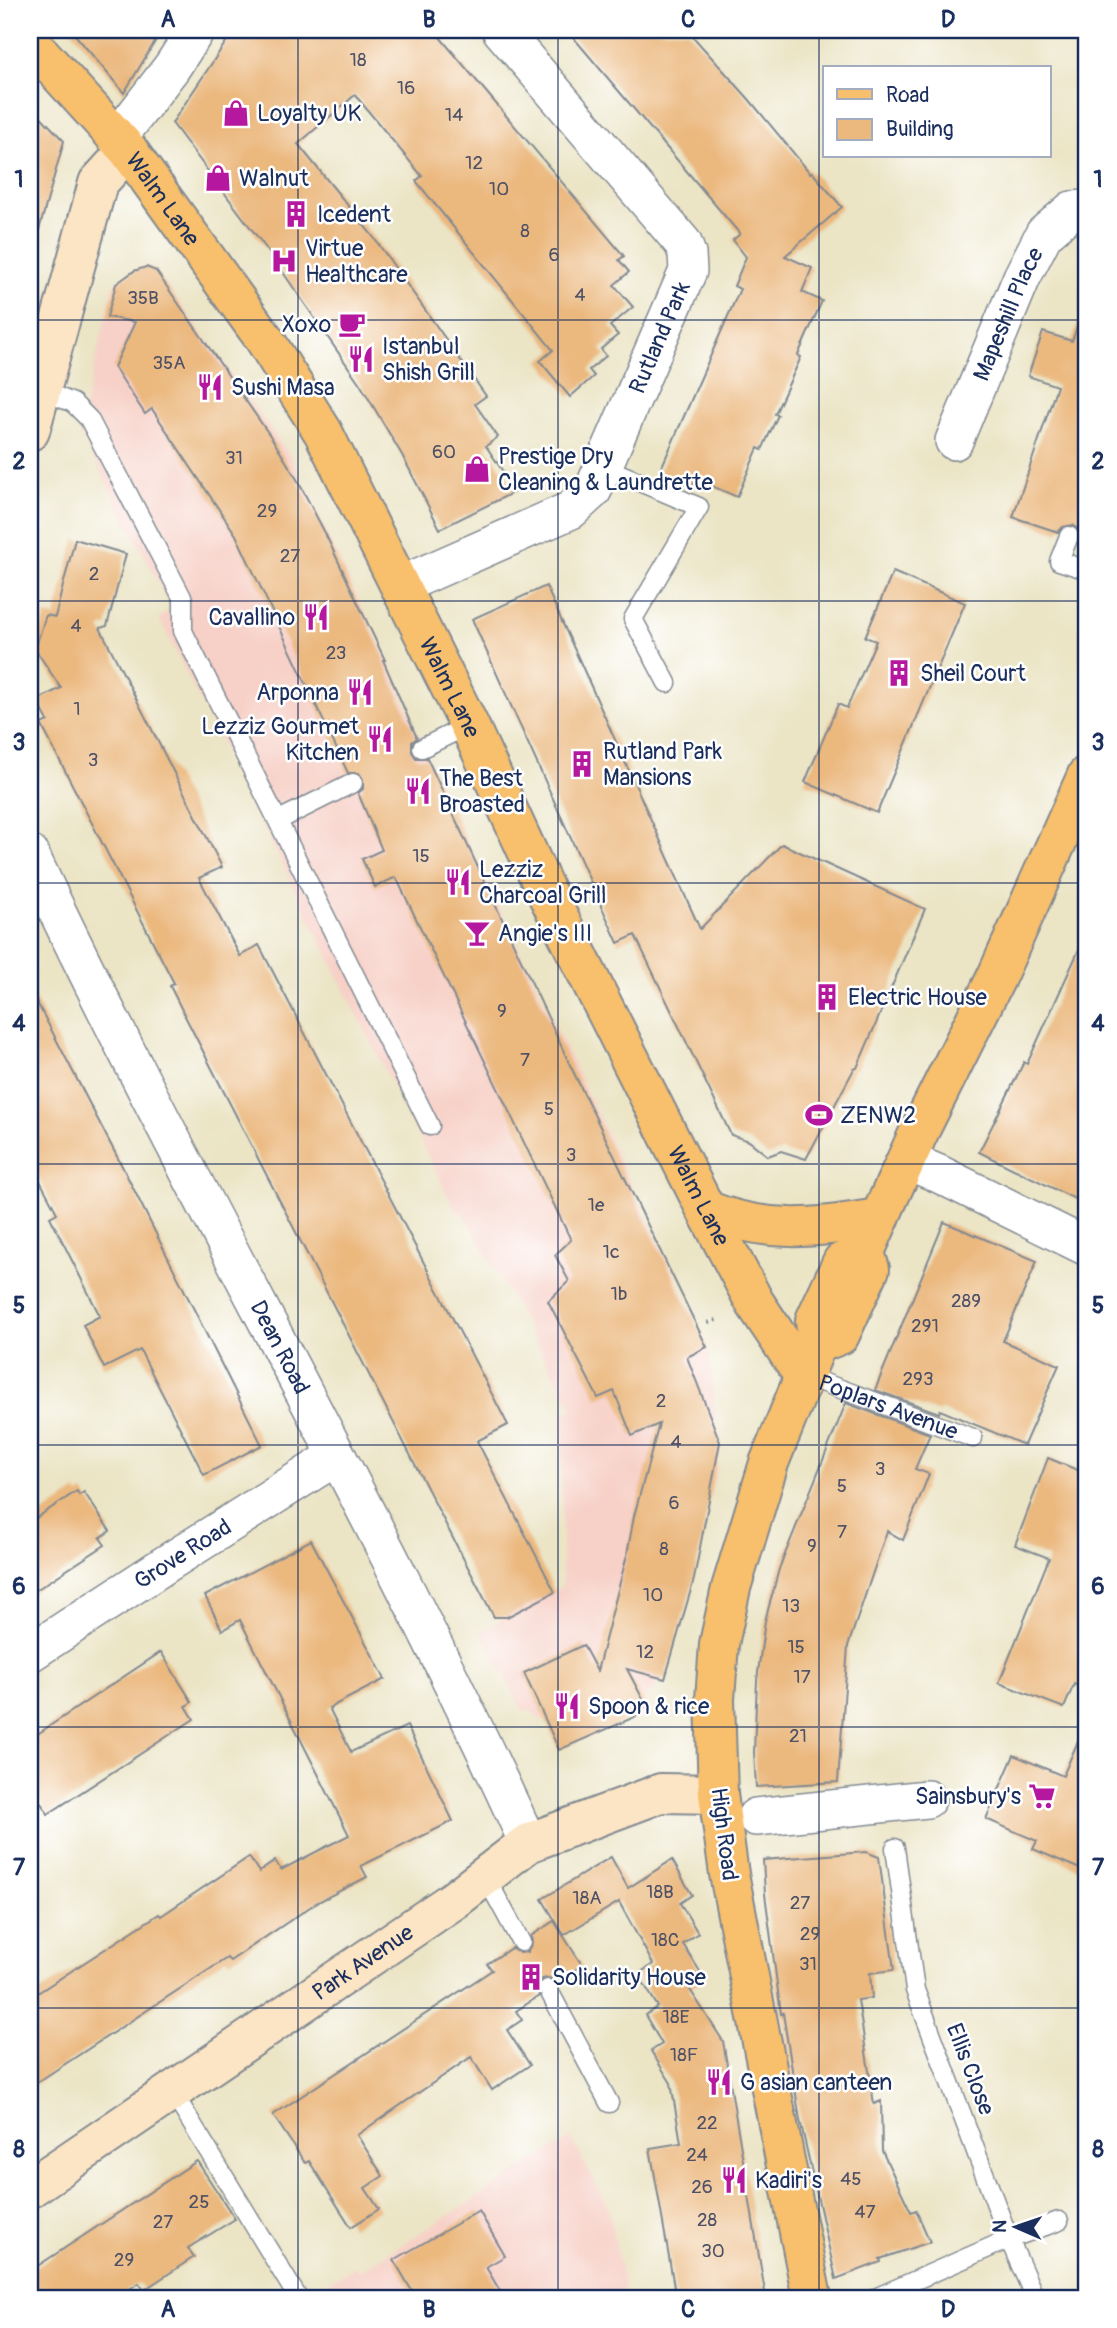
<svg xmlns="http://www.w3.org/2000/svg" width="1117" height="2328" viewBox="0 0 1117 2328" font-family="Pangolin,sans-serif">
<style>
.built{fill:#f7d1c8}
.building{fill:#ebb87e}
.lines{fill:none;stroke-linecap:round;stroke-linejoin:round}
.lane-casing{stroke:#838a92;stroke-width:21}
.street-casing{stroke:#838a92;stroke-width:40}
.secondary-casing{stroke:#838a92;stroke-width:42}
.primary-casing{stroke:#838a92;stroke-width:42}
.path{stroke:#838a92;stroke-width:4.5;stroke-dasharray:2 5;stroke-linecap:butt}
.lane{stroke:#fff;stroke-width:18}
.street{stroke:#fff;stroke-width:37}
.secondary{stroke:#fce5c4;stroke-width:38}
.primary{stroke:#f8bf6c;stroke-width:38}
.grid{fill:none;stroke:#1b2f5e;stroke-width:2;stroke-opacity:0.55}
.labels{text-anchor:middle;stroke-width:5;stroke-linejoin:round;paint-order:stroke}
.number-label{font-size:19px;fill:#4f5166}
.poi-label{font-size:23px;fill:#1b2f5e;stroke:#fff;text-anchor:start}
.street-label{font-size:23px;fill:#1b2f5e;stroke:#fff}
.neatline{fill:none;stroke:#1b2f5e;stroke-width:2.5}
.grid-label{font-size:23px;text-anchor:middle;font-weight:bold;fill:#1b2f5e}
</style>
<rect width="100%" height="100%" fill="#fff"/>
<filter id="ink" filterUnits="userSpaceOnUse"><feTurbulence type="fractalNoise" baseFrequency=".0143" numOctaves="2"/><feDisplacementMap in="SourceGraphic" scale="14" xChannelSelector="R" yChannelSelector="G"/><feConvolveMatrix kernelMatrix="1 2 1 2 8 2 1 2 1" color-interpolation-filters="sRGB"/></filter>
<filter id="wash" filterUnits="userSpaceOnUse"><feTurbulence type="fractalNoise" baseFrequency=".00686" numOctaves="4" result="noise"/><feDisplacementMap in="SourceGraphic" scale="28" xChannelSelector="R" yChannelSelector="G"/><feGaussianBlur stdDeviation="1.57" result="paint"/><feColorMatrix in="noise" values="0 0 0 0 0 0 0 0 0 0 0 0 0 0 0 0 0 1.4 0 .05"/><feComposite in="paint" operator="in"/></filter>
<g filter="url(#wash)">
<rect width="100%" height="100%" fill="#ebe4c5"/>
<g class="built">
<polygon points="145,265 155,269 290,456 389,665 430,763 708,1347 720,1450 718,1458 714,1458 713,1464 718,1466 662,1674 652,1691 638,1706 540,1719 531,1711 523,1711 481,1631 562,1587 562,1415 573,1409 463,1212 457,1214 159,618 172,608 79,431 114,283"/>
<polygon points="571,2138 608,2207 626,2298 302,2298 356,2266 360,2271"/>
</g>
<g id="blocks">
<g class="building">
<polygon points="71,30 162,30 124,93"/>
<polygon points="234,30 434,30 624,256 619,260 629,272 614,285 633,307 610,326 618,335 601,349 606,356 589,370 594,376 570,397 540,361 553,350 416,181 422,176 355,95 298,144 372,235 486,396 475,404 498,437 486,446 516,491 440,529 402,455 360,384 271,255 172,123"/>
<polygon points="567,30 687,30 748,98 810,173 812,172 842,207 785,256 812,268 802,292 822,301 798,355 801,357 775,414 778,415 762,450 758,448 737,497 696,479 692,488 659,473 740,289 734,286 746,257 733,240 740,234"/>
<polygon points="30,105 64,141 39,230 30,228"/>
<polygon points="146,267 156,271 273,440 298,481 323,529 385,660 383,660 417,738 412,742 412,752 416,758 427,758 571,1067 707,1347 687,1357 720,1442 694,1579 665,1679 627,1669 646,1705 637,1716 559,1750 524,1673 583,1645 597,1671 627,1555 634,1516 659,1424 632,1436 614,1391 598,1398 548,1301 569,1281 555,1255 571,1240 396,877 375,887 362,859 382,850 358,793 363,789 363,779 359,773 348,773 236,535 152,409 145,414 114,367 135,322 107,317 116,284 134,271"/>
<polygon points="1082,313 1087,314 1087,542 1080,539 1078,530 1073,525 1063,527 1058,532 1013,517 1057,386 1028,376 1043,332 1072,341"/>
<polygon points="75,539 126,554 107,626 100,628 222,867 199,878 240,956 259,945 508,1425 477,1441 555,1592 507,1617 494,1617 460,1552 187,1020 170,986 174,983 41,724 48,721 37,700 61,688 35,649 46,615 55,617"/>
<polygon points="893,572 965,603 877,813 805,782 838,704 847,708 876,641 865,637"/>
<polygon points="546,586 700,929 782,844 925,909 857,1068 854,1069 806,1159 781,1151 768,1156 749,1141 731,1135 635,935 618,943 472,619"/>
<polygon points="1087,932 1087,1205 979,1152 1024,1062 1027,1064"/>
<polygon points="30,989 123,1168 262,1445 204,1475 140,1350 104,1368 83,1325 100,1316 50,1217 57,1213 30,1162"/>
<polygon points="944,1222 1037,1261 1003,1341 1059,1365 1024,1445 940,1410 939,1413 875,1390"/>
<polygon points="846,1403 930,1434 915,1469 929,1474 903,1540 887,1531 848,1646 838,1782 756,1787 754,1752 757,1680 765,1621 779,1569"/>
<polygon points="1048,1458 1087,1474 1087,1690 1074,1684 1064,1708 999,1683 1049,1558 1015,1545"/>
<polygon points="77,1491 79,1495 84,1492 110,1531 100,1538 105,1545 30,1594 30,1522"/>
<polygon points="311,1540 385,1679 329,1708 351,1752 407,1726 453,1821 361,1866 367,1877 316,1903 230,1961 227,1958 30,2087 30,1998 159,1914 161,1916 249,1857 259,1872 275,1861 281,1870 349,1835 240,1620 222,1630 205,1596"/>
<polygon points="161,1652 192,1702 186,1706 194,1719 48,1814 30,1786 30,1739"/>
<polygon points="1087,1720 1087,1872 1033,1849 1037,1841 986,1819 1014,1755 1063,1776"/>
<polygon points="866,1852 879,1857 894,1970 870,1973 872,1998 858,2000 874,2104 881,2101 882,2151 911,2212 916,2210 930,2242 880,2259 881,2262 836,2279 800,2120 783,2013 781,2014 765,1894 763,1860"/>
<polygon points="611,1857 628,1888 672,1860 692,1895 680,1903 698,1933 683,1944 704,1978 689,1988 723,2041 766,2298 676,2298 650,2148 681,2143 671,2083 651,2051 662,2044 645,2015 658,2007 638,1974 653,1964 619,1902 564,1935 542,1899"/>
<polygon points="554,1921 582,1965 557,1983 549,1978 542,1979 537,1988 539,1996 516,2011 522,2020 507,2030 530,2065 492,2090 471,2057 357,2135 383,2176 365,2188 379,2209 351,2227 309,2161 305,2163 273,2115 492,1970 487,1964 511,1948 520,1953 527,1952 532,1943 531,1936"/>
<polygon points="197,2161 235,2219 188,2248 194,2257 144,2290 139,2283 115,2298 30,2298 30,2271"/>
<polygon points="479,2211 505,2256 486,2267 504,2298 416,2298 394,2260"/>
</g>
</g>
</g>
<g filter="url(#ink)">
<use href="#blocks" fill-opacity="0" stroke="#838a92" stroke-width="2"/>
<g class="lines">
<defs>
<g id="lane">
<polyline points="41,390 73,403 89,419 183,599 183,631 430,1126"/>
<polyline points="604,467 699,507 633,619 667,683"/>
<polyline points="1069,536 1059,561 1087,570"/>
<polyline points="422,748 469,725"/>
<polyline points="279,820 353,783"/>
<path id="s1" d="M803,1375L973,1438"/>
<polyline points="895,1848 915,1990 1009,2239 1035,2298"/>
<polyline points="485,1876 521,1942"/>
<polyline points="548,1989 609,2103"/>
<polyline points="172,2091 298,2298"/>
<polyline points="875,2298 1009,2239 1059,2221"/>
</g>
<g id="street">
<polyline points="117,139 172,67 196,30"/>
<path id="s2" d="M954,441L1022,277L1044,234L1072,210L1087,209"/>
<path id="s3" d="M401,585L571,510L593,490L688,271L687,254L683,243L501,30"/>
<path id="s4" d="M30,854C187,1188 375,1506 528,1843"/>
<polyline points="906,1160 939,1174 1087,1247"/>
<path id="s5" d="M30,1653L166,1564L337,1456"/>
<polyline points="756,1817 927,1799"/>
</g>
<g id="secondary">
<polyline points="30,431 98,183 128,150"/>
<path id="s6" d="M30,2188L454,1900L528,1843L661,1793L718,1794"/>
</g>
<g id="primary">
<path id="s7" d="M30,42L128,150L265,340L323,432L469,725L546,892L706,1210L755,1303L803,1375"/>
<path d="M706,1210C771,1235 813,1228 880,1218"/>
<polyline points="817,1344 840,1335 870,1269 865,1252 886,1204 918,1134 996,978 1087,775"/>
<polyline points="812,2298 729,1874 718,1794 715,1699 719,1644 731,1588 769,1463 817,1344 815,1320 842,1262 865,1252"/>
</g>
</defs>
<use href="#lane" class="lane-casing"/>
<use href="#street" class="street-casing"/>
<use href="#secondary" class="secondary-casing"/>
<use href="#primary" class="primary-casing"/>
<polyline class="path" points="708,1323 720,1318"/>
<use href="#lane" class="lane"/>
<use href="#street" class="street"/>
<use href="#secondary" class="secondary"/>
<use href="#primary" class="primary"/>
</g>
</g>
<path class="grid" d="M298,30V2298M558,30V2298M819,30V2298M30,320H1087M30,601H1087M30,883H1087M30,1164H1087M30,1445H1087M30,1727H1087M30,2008H1087"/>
<defs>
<symbol id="shop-bare" viewBox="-9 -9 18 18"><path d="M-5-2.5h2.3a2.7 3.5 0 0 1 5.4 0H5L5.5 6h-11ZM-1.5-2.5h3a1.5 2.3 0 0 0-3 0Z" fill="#b5179e" stroke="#fff" stroke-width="2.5" paint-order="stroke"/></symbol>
<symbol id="building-bare" viewBox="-9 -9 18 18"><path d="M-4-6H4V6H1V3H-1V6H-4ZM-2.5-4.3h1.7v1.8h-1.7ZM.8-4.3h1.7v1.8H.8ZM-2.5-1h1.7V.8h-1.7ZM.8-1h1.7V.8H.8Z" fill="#b5179e" stroke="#fff" stroke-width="2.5" paint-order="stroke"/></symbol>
<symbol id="hospital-bare" viewBox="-9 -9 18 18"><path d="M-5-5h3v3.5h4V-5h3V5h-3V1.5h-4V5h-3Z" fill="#b5179e" stroke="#fff" stroke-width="2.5" paint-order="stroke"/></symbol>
<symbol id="cafe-bare" viewBox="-9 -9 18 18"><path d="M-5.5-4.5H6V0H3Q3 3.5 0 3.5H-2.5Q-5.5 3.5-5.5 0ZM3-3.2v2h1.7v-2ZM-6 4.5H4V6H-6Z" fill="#b5179e" stroke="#fff" stroke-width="2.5" paint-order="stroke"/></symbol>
<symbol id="restaurant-bare" viewBox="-9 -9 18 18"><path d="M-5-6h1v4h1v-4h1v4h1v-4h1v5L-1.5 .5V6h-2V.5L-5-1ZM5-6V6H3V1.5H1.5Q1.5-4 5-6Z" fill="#b5179e" stroke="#fff" stroke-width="2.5" paint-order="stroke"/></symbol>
<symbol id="bar-bare" viewBox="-9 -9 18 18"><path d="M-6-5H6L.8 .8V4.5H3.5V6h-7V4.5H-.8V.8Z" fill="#b5179e" stroke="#fff" stroke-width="2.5" paint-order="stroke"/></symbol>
<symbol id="stadium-bare" viewBox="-9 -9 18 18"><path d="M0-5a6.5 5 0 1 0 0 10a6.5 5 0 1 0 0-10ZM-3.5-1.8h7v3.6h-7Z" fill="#b5179e" stroke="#fff" stroke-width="2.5" paint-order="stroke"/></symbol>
<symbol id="supermarket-bare" viewBox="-9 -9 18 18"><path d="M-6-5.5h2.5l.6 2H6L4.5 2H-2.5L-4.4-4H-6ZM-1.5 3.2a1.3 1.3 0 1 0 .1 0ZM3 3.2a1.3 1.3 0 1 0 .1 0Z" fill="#b5179e" stroke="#fff" stroke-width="2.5" paint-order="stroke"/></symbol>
</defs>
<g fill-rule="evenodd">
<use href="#shop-bare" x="217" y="94" width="38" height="38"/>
<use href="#shop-bare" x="199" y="159" width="38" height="38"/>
<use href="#building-bare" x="277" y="195" width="38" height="38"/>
<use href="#hospital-bare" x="265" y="242" width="38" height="38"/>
<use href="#cafe-bare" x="333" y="305" width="38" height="38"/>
<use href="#restaurant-bare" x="342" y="340" width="38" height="38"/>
<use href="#restaurant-bare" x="191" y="368" width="38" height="38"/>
<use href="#shop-bare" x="458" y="450" width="38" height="38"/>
<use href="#restaurant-bare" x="297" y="598" width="38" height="38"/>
<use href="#building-bare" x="880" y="654" width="38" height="38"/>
<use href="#restaurant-bare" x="341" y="673" width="38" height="38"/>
<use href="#restaurant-bare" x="361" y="720" width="38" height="38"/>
<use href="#building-bare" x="563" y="745" width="38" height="38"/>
<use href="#restaurant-bare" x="399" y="772" width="38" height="38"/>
<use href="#restaurant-bare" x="439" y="863" width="38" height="38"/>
<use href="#bar-bare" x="458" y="914" width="38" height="38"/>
<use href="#building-bare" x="808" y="978" width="38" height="38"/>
<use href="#stadium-bare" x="800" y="1096" width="38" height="38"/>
<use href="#restaurant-bare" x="548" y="1687" width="38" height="38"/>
<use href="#supermarket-bare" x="1023" y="1777" width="38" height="38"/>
<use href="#building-bare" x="512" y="1958" width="38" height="38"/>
<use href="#restaurant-bare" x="700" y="2063" width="38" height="38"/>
<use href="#restaurant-bare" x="715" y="2161" width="38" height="38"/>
</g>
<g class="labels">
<g class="number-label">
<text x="358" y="66">18</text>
<text x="406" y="94">16</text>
<text x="454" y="121">14</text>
<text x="474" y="169">12</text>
<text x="499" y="195">10</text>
<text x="525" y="237">8</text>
<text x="554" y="261">6</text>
<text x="580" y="301">4</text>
<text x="143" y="304">35B</text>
<text x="169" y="369">35A</text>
<text x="444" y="458">60</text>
<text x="234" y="464">31</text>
<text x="267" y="517">29</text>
<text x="290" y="562">27</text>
<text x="94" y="580">2</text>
<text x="76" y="632">4</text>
<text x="336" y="659">23</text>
<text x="77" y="715">1</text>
<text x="93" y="766">3</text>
<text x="421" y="862">15</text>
<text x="502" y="1017">9</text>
<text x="525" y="1066">7</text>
<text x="549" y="1115">5</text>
<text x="571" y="1161">3</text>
<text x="596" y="1211">1e</text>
<text x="611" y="1258">1c</text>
<text x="619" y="1300">1b</text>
<text x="966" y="1307">289</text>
<text x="925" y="1332">291</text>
<text x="918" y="1385">293</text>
<text x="661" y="1407">2</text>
<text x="676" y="1448">4</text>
<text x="880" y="1475">3</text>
<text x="842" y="1492">5</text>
<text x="674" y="1509">6</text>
<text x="842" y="1538">7</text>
<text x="812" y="1552">9</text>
<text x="664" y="1555">8</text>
<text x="653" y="1601">10</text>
<text x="791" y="1612">13</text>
<text x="796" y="1653">15</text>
<text x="645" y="1658">12</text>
<text x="802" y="1683">17</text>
<text x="798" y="1742">21</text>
<text x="660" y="1898">18B</text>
<text x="587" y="1904">18A</text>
<text x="800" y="1909">27</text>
<text x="810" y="1940">29</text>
<text x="665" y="1946">18C</text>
<text x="808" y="1970">31</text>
<text x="676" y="2023">18E</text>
<text x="684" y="2061">18F</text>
<text x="707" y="2129">22</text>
<text x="697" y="2161">24</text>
<text x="851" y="2185">45</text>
<text x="702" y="2193">26</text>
<text x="199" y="2208">25</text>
<text x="865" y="2218">47</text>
<text x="707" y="2226">28</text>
<text x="163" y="2228">27</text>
<text x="713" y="2257">30</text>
<text x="124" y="2266">29</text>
</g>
<g class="poi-label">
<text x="257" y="121">Loyalty UK</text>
<text x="239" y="186">Walnut</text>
<text x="317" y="222">Icedent</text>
<text x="305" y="256">Virtue<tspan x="305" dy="26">Healthcare</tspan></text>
<text x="331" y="332" text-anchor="end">Xoxo</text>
<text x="382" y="354">Istanbul<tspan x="382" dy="26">Shish Grill</tspan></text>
<text x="231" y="395">Sushi Masa</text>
<text x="498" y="464">Prestige Dry<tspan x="498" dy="26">Cleaning &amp; Laundrette</tspan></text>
<text x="295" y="625" text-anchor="end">Cavallino</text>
<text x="920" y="681">Sheil Court</text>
<text x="339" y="700" text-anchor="end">Arponna</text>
<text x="359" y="734" text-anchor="end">Lezziz Gourmet<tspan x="359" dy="26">Kitchen</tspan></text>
<text x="603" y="759">Rutland Park<tspan x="603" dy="26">Mansions</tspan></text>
<text x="439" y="786">The Best<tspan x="439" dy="26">Broasted</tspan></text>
<text x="479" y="877">Lezziz<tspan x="479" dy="26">Charcoal Grill</tspan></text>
<text x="498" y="941">Angie's III</text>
<text x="848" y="1005">Electric House</text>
<text x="840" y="1123">ZENW2</text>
<text x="588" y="1714">Spoon &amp; rice</text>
<text x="1021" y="1804" text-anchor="end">Sainsbury's</text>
<text x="552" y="1985">Solidarity House</text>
<text x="740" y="2090">G asian canteen</text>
<text x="755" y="2188">Kadiri's</text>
</g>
<g class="street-label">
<text dy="8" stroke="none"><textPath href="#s7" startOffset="206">Walm Lane</textPath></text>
<text dy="8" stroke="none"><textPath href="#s2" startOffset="138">Mapeshill Place</textPath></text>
<text dy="8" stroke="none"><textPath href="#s3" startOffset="382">Rutland Park</textPath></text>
<text dy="8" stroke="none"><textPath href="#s7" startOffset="774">Walm Lane</textPath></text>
<text dy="8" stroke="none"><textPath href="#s7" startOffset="1340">Walm Lane</textPath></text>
<text dy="8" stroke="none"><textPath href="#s4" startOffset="553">Dean Road</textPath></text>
<text dy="8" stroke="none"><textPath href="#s1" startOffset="91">Poplars Avenue</textPath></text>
<text dy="8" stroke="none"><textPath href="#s5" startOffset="182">Grove Road</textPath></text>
<text transform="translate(725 1834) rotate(83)" y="8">High Road</text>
<text dy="8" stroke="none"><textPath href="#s6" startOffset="402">Park Avenue</textPath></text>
<text transform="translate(971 2069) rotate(69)" y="8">Ellis Close</text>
</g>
</g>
<rect width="1117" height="2328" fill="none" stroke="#fff" stroke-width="77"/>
<rect x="823" y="66" width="228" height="91" fill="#ffffff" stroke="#a4acbf" stroke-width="2"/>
<rect x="837" y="89" width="35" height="10" fill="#f8bf6c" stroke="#a4acbf" stroke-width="2"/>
<text x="886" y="102" font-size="21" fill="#1b2f5e">Road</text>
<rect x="837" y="119" width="35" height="21" fill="#ebb87e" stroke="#a4acbf" stroke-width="2"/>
<text x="886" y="136" font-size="21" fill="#1b2f5e">Building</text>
<g transform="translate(1016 2227) rotate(272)" stroke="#ffffff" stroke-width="5" paint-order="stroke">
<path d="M0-5L12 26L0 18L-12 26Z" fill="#1b2f5e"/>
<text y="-10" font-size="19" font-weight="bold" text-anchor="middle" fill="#1b2f5e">N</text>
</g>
<rect x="38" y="38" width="1040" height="2252" class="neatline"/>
<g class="grid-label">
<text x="168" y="27">A</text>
<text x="429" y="27">B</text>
<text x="688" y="27">C</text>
<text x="948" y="27">D</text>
<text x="19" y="187">1</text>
<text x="1098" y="187">1</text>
<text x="19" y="469">2</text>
<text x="1098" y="469">2</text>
<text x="19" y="750">3</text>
<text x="1098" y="750">3</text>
<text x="19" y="1031">4</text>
<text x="1098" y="1031">4</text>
<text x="19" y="1313">5</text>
<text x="1098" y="1313">5</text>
<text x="19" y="1594">6</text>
<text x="1098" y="1594">6</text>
<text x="19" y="1875">7</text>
<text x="1098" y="1875">7</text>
<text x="19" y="2157">8</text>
<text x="1098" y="2157">8</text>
<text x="168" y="2317">A</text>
<text x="429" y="2317">B</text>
<text x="688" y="2317">C</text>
<text x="948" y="2317">D</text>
</g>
</svg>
